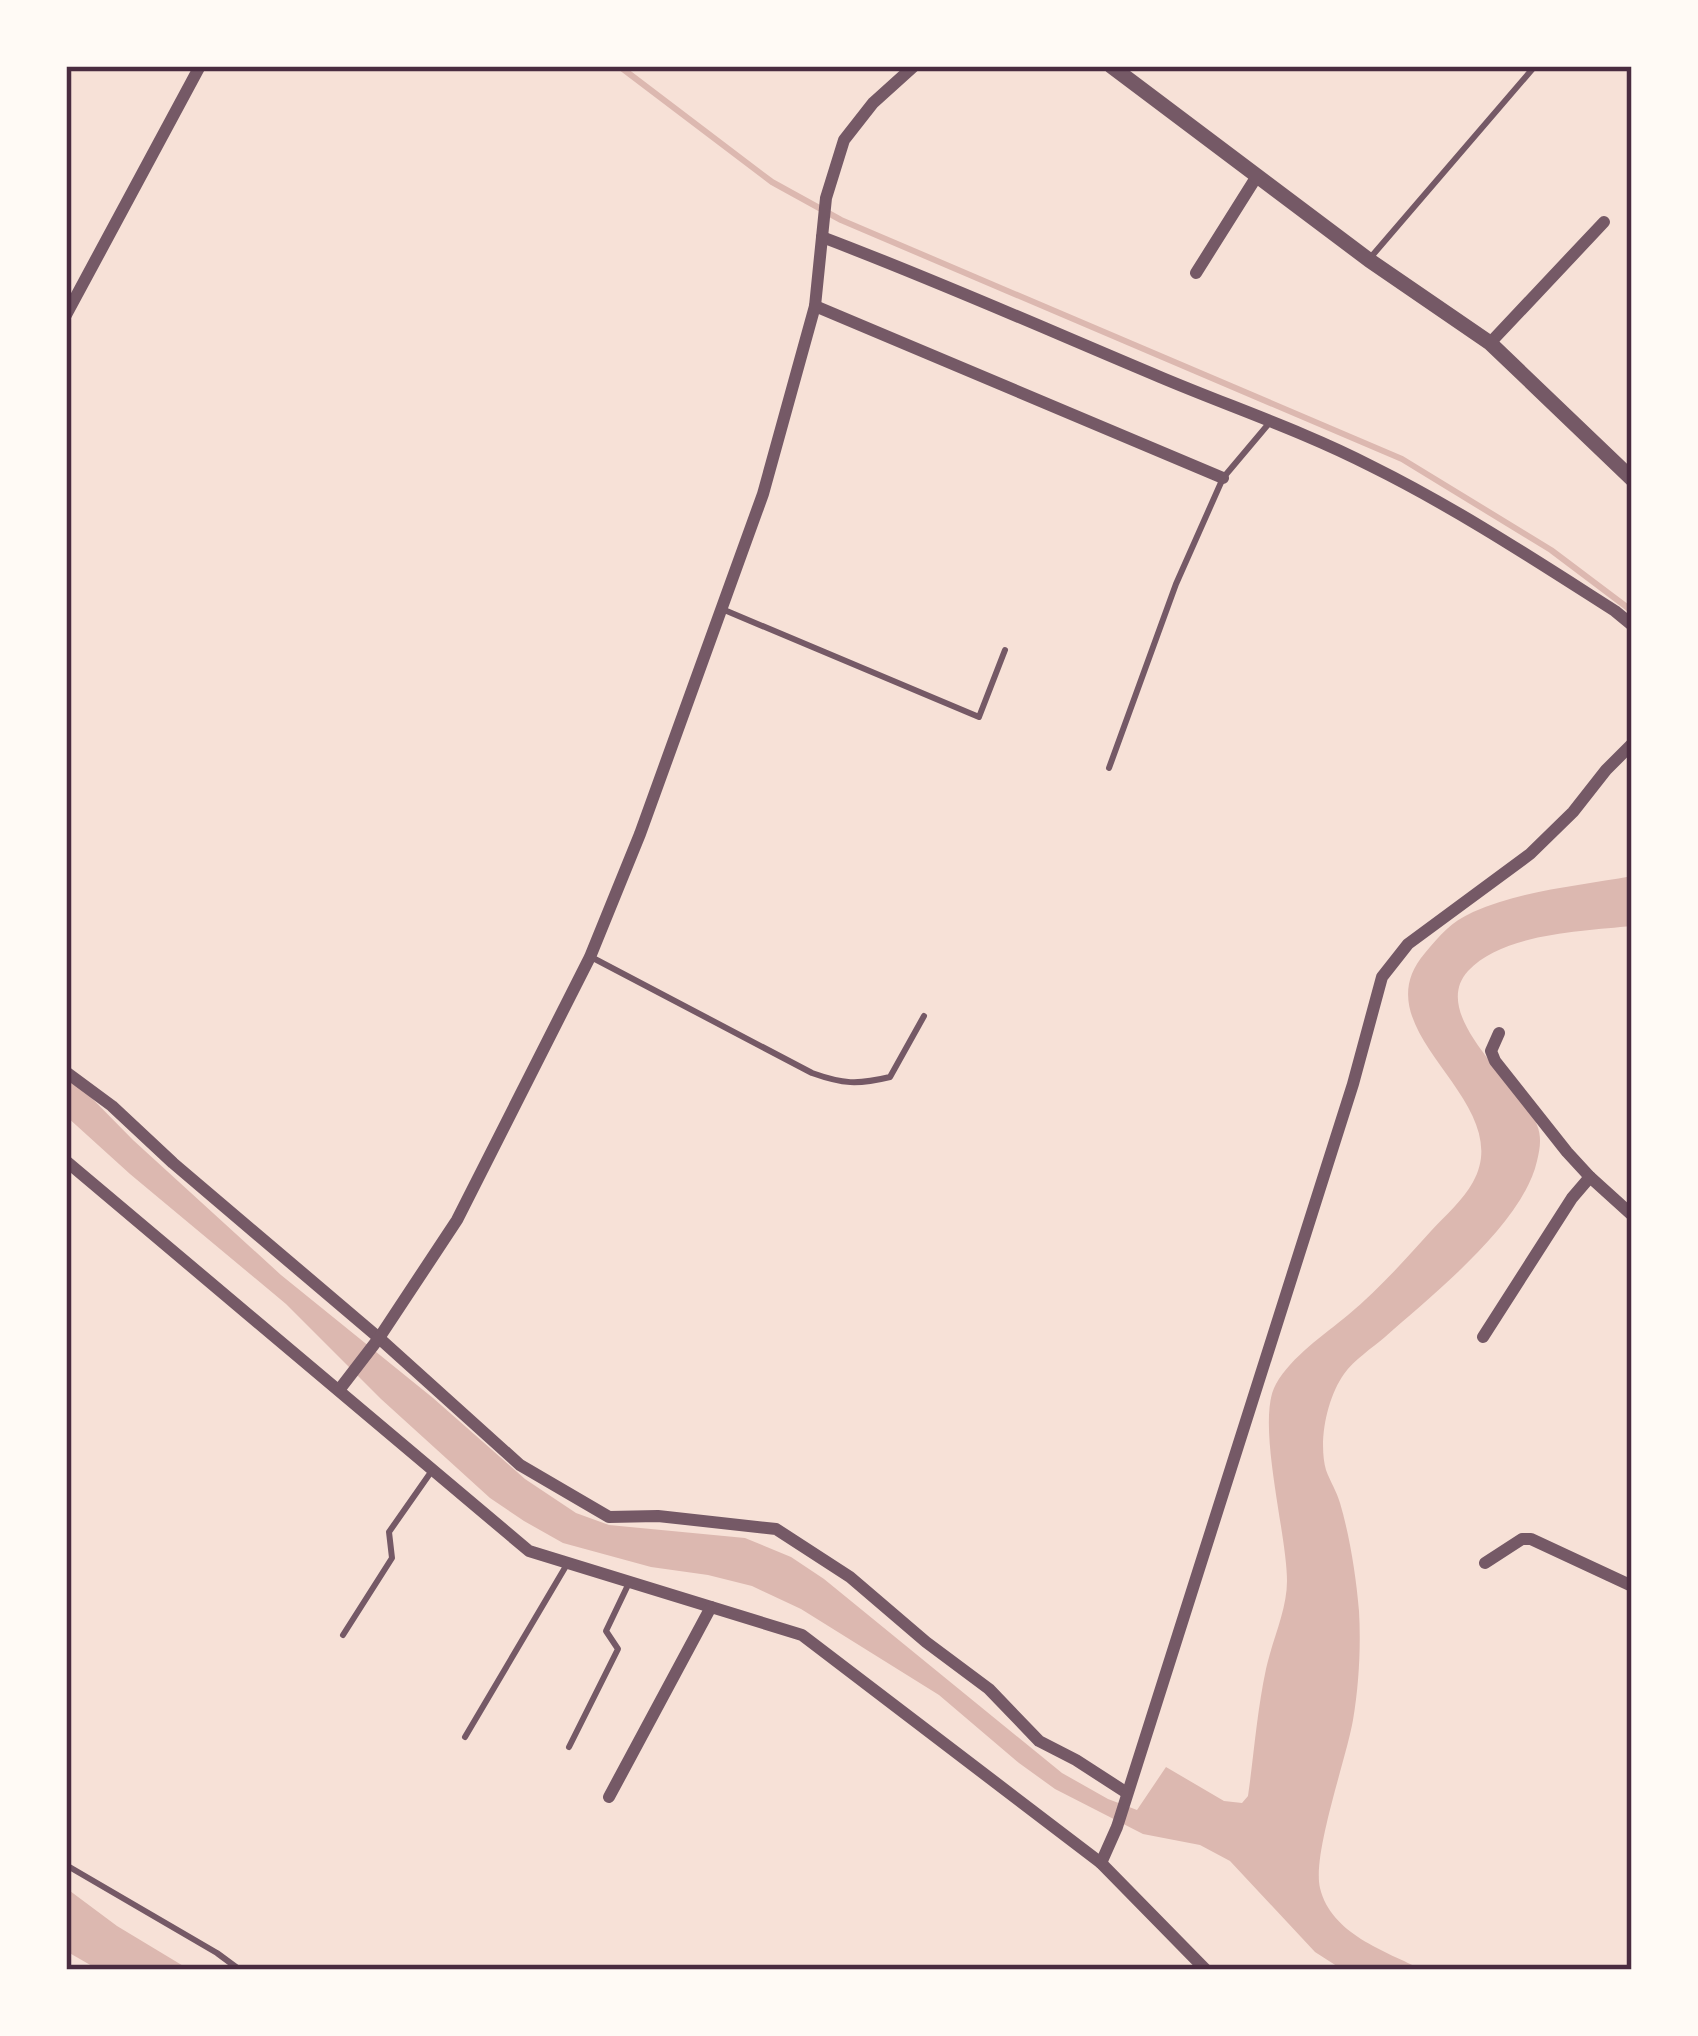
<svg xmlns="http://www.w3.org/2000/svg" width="1698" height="2036" viewBox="0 0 1698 2036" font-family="'Varela Round',sans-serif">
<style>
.water{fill:#dcb8b0}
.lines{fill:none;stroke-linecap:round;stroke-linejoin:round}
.stream{stroke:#dcb8b0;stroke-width:6}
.service{stroke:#755966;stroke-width:6}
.minor{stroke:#755966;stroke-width:12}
.tertiary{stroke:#755966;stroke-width:15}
.neatline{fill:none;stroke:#4a2c40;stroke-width:4.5}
</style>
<rect width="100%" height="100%" fill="#f7e1d7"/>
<g class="water">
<path d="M1632,876V926C1584,931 1503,933 1468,971C1427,1016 1522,1086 1537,1125C1542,1137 1540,1149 1537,1161C1523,1224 1432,1295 1385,1337C1372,1348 1354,1360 1344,1374C1327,1398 1318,1441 1326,1470C1330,1481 1337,1492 1340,1503C1350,1537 1356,1576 1359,1611C1361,1646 1359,1685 1353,1720C1346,1760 1312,1854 1320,1888C1331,1934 1385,1951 1423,1970H1343L1315,1952L1230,1861L1200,1845L1143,1834L1055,1789L1019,1763L939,1695L801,1609L752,1586L708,1575L651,1567L563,1543L524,1521L490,1498L381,1399L286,1304L130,1174L66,1116V1076L73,1079L133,1140L281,1275L433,1398L525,1479L576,1513L609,1525L745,1538L791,1557L824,1579L1062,1773L1108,1799L1137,1810L1166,1767L1224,1801L1242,1803L1248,1796C1254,1754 1257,1711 1266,1669C1272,1641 1287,1610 1287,1581C1287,1533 1255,1420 1276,1384C1292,1356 1324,1335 1348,1315C1379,1289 1405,1260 1431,1231C1445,1216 1463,1200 1473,1182C1519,1099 1357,1032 1425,953C1440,935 1451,922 1473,912C1522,890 1579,886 1632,876Z"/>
<polygon points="66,1888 117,1926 190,1970 99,1970 66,1951"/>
</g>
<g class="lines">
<polyline class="stream" points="619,66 772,182 841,220 1402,459 1551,550 1632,611"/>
<g class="service">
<polyline points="1371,257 1535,66"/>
<polyline points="722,609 979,717 1005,650"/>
<polyline points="1109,768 1176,584 1223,478 1271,421"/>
<path d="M593,958L812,1073C843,1084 857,1085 890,1077L924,1016"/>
<polyline points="343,1635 392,1558 389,1532 431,1472"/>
<polyline points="465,1737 566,1566"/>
<polyline points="569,1747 618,1649 606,1631 628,1585"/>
<polyline points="66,1865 217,1953 240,1970"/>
</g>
<g class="minor">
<path d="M822,237C936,280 1048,330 1160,377C1231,407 1303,431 1371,466C1456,508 1535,560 1615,611L1632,625"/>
<polyline points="1196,273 1257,176"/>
<polyline points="815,306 1223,478"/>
<polyline points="66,315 200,66"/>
<polyline points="1490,343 1604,222"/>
<polyline points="1499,1033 1491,1051 1495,1061 1567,1152 1590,1177"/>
<polyline points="66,1072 112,1106 173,1163 379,1338 520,1465 609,1517 658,1516 776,1529 850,1577 926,1642 989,1689 1039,1741 1076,1760 1127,1793"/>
<polyline points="66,1161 529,1551 802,1635 1101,1863 1206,1970"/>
<polyline points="1483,1337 1572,1198 1590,1177 1632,1215"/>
<polyline points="339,1390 379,1338 457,1220 590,957 640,834 763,494 815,306 826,198 844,140 873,103 914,66"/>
<polyline points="1485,1563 1522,1539 1531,1539 1632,1586"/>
<polyline points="609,1797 711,1607"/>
<polyline points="1101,1863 1117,1827 1353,1084 1382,977 1408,944 1530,854 1573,812 1606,770 1632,744"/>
</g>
<polyline class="tertiary" points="1111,66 1369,260 1490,343 1632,479"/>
</g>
<rect width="1698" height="2036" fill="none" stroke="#fffaf5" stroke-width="138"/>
<rect x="69" y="69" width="1560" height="1898" class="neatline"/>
</svg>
